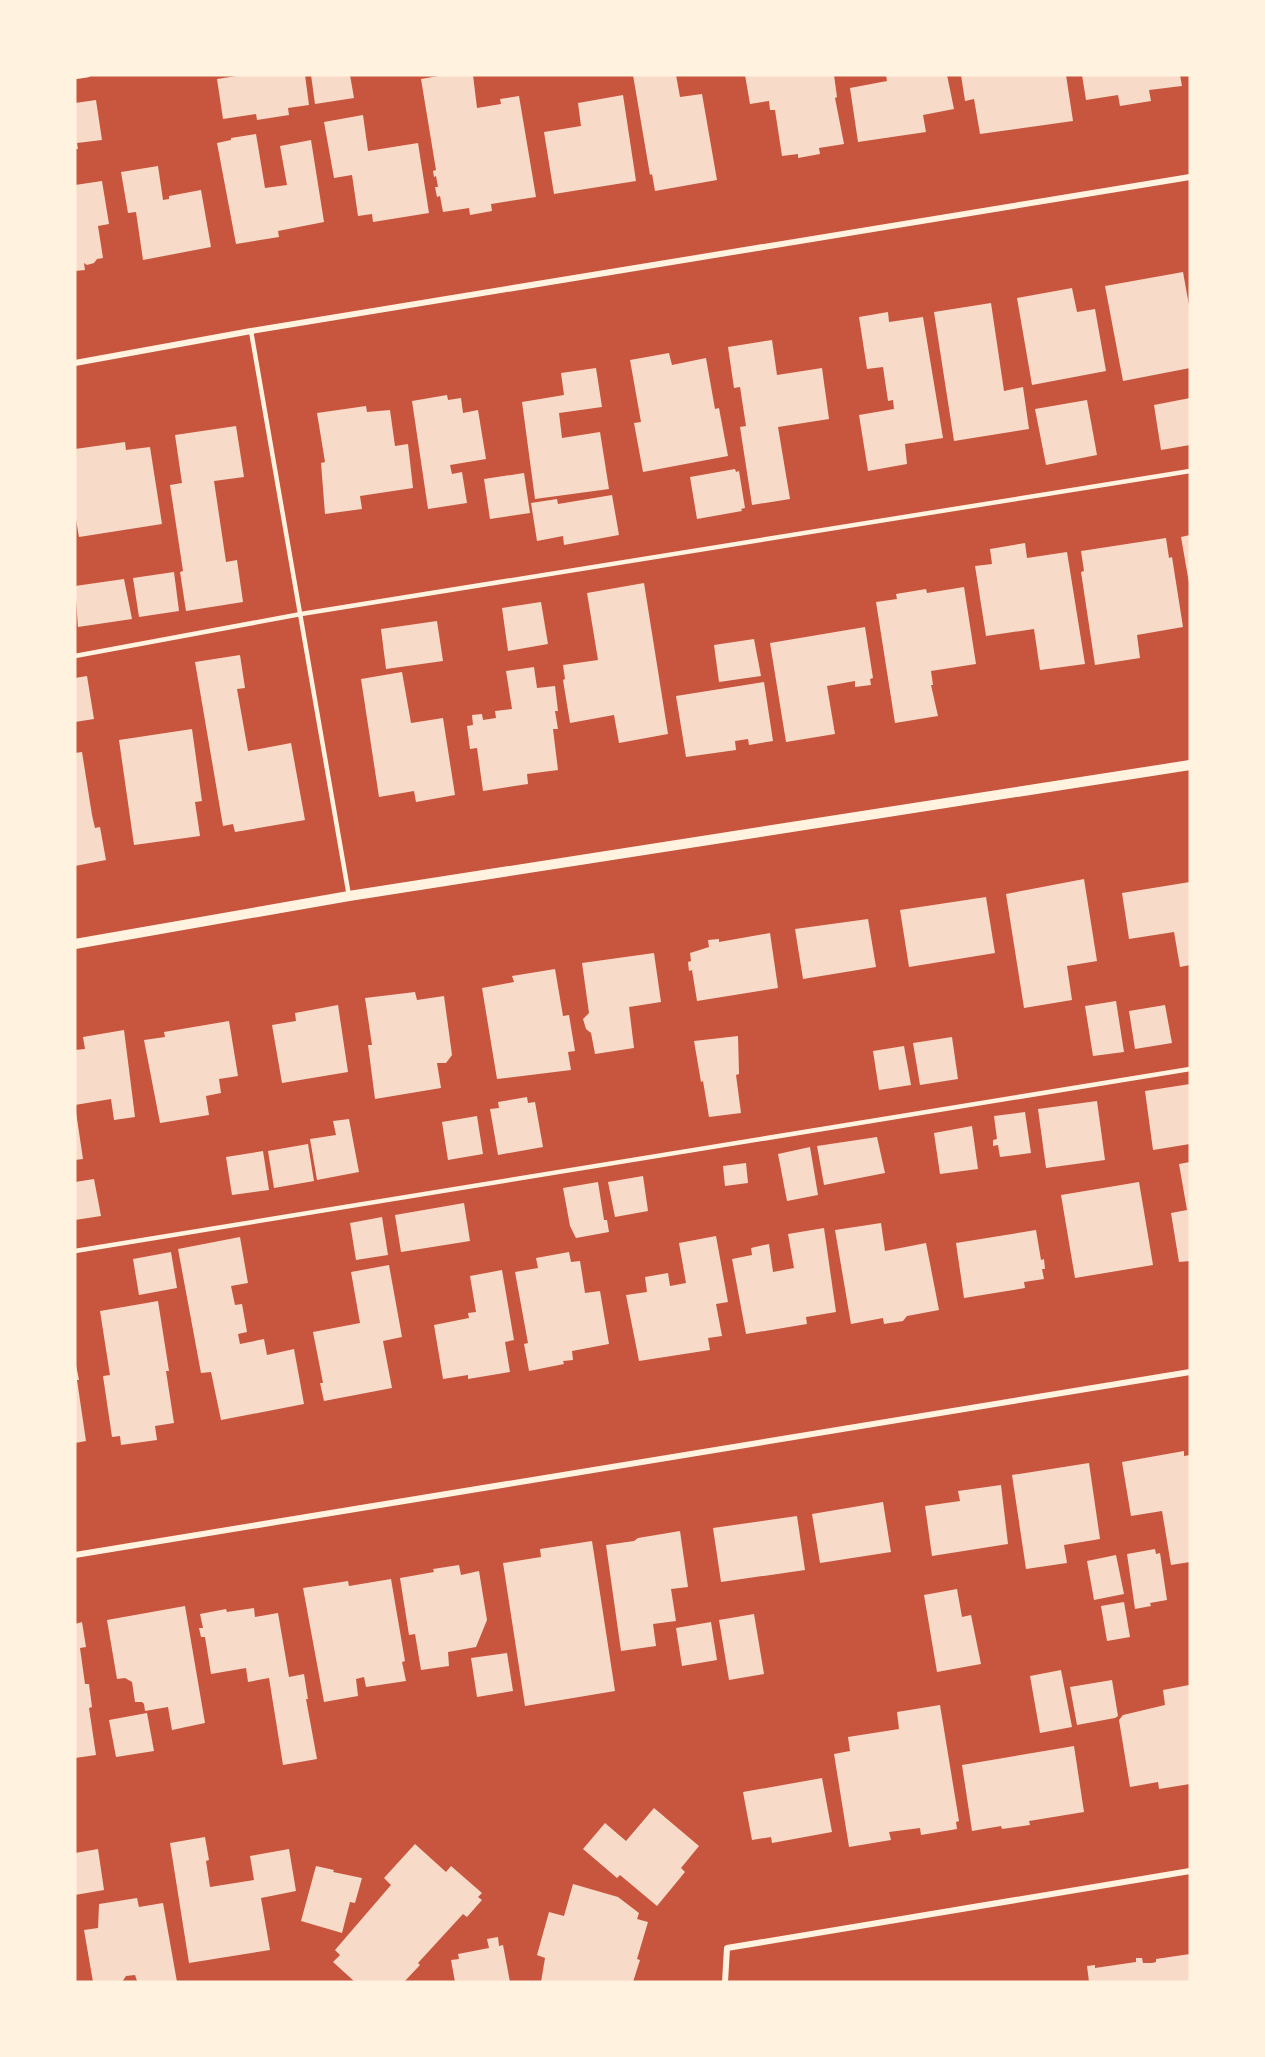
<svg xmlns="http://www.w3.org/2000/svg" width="1265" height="2057" viewBox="0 0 1265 2057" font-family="'DejaVu Sans',sans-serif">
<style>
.building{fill:#f7dbc8}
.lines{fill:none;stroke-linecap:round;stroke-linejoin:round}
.service{stroke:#fff3e0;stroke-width:4.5}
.minor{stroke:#fff3e0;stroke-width:6}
.tertiary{stroke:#fff3e0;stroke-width:10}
</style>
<rect width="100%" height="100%" fill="#c8553d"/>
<g class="building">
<polygon points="243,75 305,75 309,105 288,108 289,115 257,120 256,114 223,119 217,79"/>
<polygon points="311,75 350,75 354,98 315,104"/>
<polygon points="444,75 473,75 477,108 501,104 500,99 519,96 536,197 491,204 492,211 470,215 469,208 443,212 440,196 437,197 435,187 438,187 436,176 434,177 433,171 436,170 421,79"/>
<polygon points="633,75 676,75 680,97 702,94 717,180 655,191 652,174 650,175"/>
<polygon points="745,75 834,75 837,97 835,98 844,144 819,148 820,154 798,158 798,154 782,156 775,110 770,110 769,101 750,104"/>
<polygon points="886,75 947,75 954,109 923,115 926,132 858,142 850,88 887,81"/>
<polygon points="961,75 1066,75 1073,121 980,134 974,99 965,101"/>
<polygon points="1082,75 1180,75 1182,86 1149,90 1151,101 1120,106 1118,95 1086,100"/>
<polygon points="623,95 636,181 554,194 544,132 581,126 578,103"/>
<polygon points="96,100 102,140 77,143 78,149 75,149 75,103"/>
<polygon points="363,115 368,151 418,143 429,213 373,222 372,214 358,216 352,175 334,178 324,122"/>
<polygon points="256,134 265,188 287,185 280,146 311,140 324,222 278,231 279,237 236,244 217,143 231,140 231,138"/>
<polygon points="158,166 163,200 169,199 169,196 201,190 211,247 143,260 136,212 128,213 121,172"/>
<polygon points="102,181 109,224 98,226 103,258 97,259 94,263 87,265 84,263 85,270 75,271 75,185"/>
<polygon points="1183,272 1190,311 1190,368 1123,381 1105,286"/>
<polygon points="1072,288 1077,312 1095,309 1106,371 1032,385 1017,298"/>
<polygon points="991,303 1004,391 1023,387 1029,429 954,441 934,312"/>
<polygon points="888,312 889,322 923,317 943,438 905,444 907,464 868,471 859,415 894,409 893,400 888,401 883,367 867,369 859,317"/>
<polygon points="772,340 777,375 822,368 829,419 778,427 790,499 752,505 740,427 746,426 740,387 734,388 728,347"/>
<polygon points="669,353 672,365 706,358 715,409 719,408 728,456 643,472 634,423 641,422 630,360"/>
<polygon points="596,368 602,407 559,413 562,438 600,432 609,489 535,499 522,402 564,395 561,373"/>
<polygon points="447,395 448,400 461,398 463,413 478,410 486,459 450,465 452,474 462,472 467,503 428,509 412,401"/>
<polygon points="1190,398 1190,445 1161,450 1154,405"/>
<polygon points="1087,400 1097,455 1046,465 1035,409"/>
<polygon points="366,406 367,412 390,410 395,446 408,444 413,488 360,496 362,509 325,514 321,463 325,462 317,413"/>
<polygon points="236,426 244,477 214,481 226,562 237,560 243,602 186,611 180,572 183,571 170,485 182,483 175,435"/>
<polygon points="125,442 126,450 150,447 162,524 79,537 75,514 75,449"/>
<polygon points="735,469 736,472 739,471 745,508 741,509 742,511 697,519 690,477"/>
<polygon points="524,473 530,513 490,519 484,479"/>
<polygon points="612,495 619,535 564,545 563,536 537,541 531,503 557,499 558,504"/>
<polygon points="1190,535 1190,583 1189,583 1181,537"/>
<polygon points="1166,538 1169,558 1172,557 1183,627 1137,635 1140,658 1095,665 1081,572 1084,571 1081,551"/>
<polygon points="1025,543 1027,558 1067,552 1085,664 1040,670 1034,629 986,636 975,566 992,564 990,549"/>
<polygon points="174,572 179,611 139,617 133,578"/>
<polygon points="124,579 132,619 78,627 75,586"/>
<polygon points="644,583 668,734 619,743 614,715 570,723 563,680 565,679 563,665 598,660 587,593"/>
<polygon points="964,587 976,664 931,671 933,685 931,685 938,716 895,723 876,602 897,599 896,594 926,589 927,593"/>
<polygon points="541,602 548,644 508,651 502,608"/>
<polygon points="437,621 443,661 386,669 381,629"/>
<polygon points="865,627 873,678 870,679 871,685 855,687 855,681 827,686 835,734 786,742 770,643"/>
<polygon points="754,639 761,676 719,682 714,645"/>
<polygon points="240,655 245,688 237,689 248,751 291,743 305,820 235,832 233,824 223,826 195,662"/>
<polygon points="534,667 537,688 555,686 558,711 555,711 558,729 553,729 558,770 527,774 528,784 483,791 477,748 470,749 467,726 473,725 472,715 482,714 483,720 496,718 495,711 512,709 506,671"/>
<polygon points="402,672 411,723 443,718 455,795 416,802 414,791 379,797 361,679"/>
<polygon points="87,676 94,719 75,722 75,678"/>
<polygon points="764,682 773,741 749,745 748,739 735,741 736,750 686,757 676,696"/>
<polygon points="192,729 202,801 195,802 200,836 134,845 119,740"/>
<polygon points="82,752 92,815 95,828 100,827 106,860 75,866 75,753"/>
<polygon points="1084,879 1097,961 1067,966 1072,1000 1024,1008 1006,894"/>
<polygon points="1190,882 1190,965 1180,967 1174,932 1129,939 1122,893"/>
<polygon points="986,897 995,953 909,967 900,910"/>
<polygon points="868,919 876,967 803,979 795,929"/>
<polygon points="770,933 778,988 697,1001 692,970 689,971 688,962 691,961 690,953 709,947 708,940 719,939 719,942"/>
<polygon points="654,953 661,1002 629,1007 634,1048 595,1054 591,1033 586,1029 583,1019 589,1013 582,963"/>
<polygon points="555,969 563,1016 569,1015 575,1051 568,1052 571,1070 497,1079 482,988 514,982 512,976"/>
<polygon points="415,992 417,1000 444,996 452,1055 446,1063 437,1063 441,1088 375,1099 368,1045 372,1045 365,998"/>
<polygon points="1116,1001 1124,1052 1093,1056 1085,1006"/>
<polygon points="338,1005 348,1072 282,1083 272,1025 296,1021 295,1013"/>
<polygon points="1165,1005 1172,1043 1135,1049 1129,1011"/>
<polygon points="229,1021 238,1076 219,1079 221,1093 206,1096 209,1115 160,1123 144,1040 165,1037 164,1032"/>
<polygon points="124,1030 135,1117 114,1120 111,1099 75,1105 75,1050 85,1049 83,1037"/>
<polygon points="738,1036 739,1074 736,1075 741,1113 709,1117 703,1081 701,1082 694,1041"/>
<polygon points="952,1037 958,1079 920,1085 913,1043"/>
<polygon points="904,1046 911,1085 879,1090 873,1051"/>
<polygon points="1190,1084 1190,1144 1153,1150 1145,1091"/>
<polygon points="527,1097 528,1103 535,1102 543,1147 498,1155 490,1109 499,1108 498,1102"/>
<polygon points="1097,1101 1105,1160 1046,1168 1038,1109"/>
<polygon points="76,1112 83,1159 75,1160 75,1113"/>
<polygon points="1025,1112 1031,1153 1000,1157 998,1145 993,1146 993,1140 997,1139 994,1116"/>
<polygon points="477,1116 483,1154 448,1160 442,1122"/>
<polygon points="349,1119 359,1172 317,1180 310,1139 336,1135 333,1121"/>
<polygon points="972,1126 978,1169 940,1174 934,1133"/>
<polygon points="877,1137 885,1173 824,1185 817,1146"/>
<polygon points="308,1144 314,1181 274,1188 268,1151"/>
<polygon points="810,1147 818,1195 787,1201 778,1154"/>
<polygon points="263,1151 269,1190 232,1195 226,1157"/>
<polygon points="1190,1162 1190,1261 1179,1262 1171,1213 1187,1210 1179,1164"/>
<polygon points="746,1163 748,1183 725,1186 723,1166"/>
<polygon points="643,1176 648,1211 615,1217 608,1182"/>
<polygon points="94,1179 101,1216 75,1220 75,1182"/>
<polygon points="598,1182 604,1220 607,1220 609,1232 576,1238 570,1226 563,1188"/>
<polygon points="1139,1182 1153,1265 1075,1278 1061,1195"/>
<polygon points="464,1203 470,1241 401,1252 395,1215"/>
<polygon points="382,1217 388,1255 356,1260 350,1223"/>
<polygon points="881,1223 885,1251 926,1243 939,1310 907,1316 903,1321 884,1324 883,1318 851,1324 835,1230"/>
<polygon points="824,1228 836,1312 806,1317 807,1324 746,1334 732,1259 752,1255 751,1248 769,1244 773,1272 794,1268 788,1234"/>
<polygon points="1036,1230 1041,1260 1044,1259 1045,1269 1042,1269 1044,1279 1024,1282 1025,1288 964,1298 956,1243"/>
<polygon points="716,1236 728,1302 716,1304 722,1336 708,1338 710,1350 639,1361 626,1295 647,1292 645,1277 668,1273 670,1286 686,1283 679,1243"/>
<polygon points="240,1237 248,1283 231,1286 235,1305 242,1304 247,1332 238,1334 240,1344 264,1339 267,1355 294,1349 304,1404 221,1420 211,1372 201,1373 178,1249"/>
<polygon points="171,1252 177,1288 139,1295 133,1259"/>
<polygon points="569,1252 571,1262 580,1261 585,1293 600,1291 609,1344 572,1351 573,1360 563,1361 564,1364 529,1371 524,1344 528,1343 515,1272 538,1268 536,1258"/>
<polygon points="389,1265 402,1337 383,1341 392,1388 324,1401 320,1383 323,1383 313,1332 360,1323 351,1272"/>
<polygon points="502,1270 514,1340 505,1342 510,1372 468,1379 468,1375 443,1379 434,1325 469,1318 468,1313 476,1312 470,1276"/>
<polygon points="158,1301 169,1371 166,1371 174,1423 155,1426 157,1440 121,1445 120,1436 112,1437 103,1376 110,1375 100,1311"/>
<polygon points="76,1365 79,1380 77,1380 86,1441 75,1443"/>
<polygon points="1184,1451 1184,1456 1190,1455 1190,1562 1171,1565 1162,1511 1131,1516 1122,1462"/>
<polygon points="1089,1463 1100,1539 1064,1545 1067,1563 1026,1569 1012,1475"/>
<polygon points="1001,1485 1008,1544 932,1556 925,1506 960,1501 958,1491"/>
<polygon points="883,1502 891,1552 820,1563 812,1514"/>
<polygon points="797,1516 805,1570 721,1582 713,1528"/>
<polygon points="680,1531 688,1587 671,1589 676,1621 653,1624 656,1646 621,1651 606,1545 634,1541 638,1538"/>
<polygon points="592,1541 615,1691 525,1706 503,1563 541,1557 540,1549"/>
<polygon points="1155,1549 1156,1554 1160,1553 1167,1600 1150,1603 1151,1606 1135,1609 1127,1554"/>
<polygon points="1116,1555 1124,1594 1094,1600 1087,1561"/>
<polygon points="459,1565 461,1575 479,1571 487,1620 476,1647 448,1652 449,1666 421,1670 415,1634 409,1635 400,1578 434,1572 433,1569"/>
<polygon points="391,1579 405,1661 402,1662 406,1681 366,1687 364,1677 356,1679 358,1696 324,1702 303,1588 348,1581 349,1586"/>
<polygon points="957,1589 962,1617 971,1615 981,1664 937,1672 924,1595"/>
<polygon points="1124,1602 1130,1637 1107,1641 1101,1606"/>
<polygon points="185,1606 205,1723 172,1730 168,1707 145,1711 144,1704 142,1702 135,1702 132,1682 125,1678 117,1679 107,1620"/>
<polygon points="254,1608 255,1617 278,1613 289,1677 304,1674 308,1699 306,1699 317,1759 283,1765 269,1678 248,1682 246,1668 211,1674 205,1637 201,1637 199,1628 203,1628 200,1614 226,1609 227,1612"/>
<polygon points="754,1614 764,1674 729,1680 719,1620"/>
<polygon points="82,1622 86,1647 80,1648 85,1684 89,1684 92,1707 89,1708 96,1755 75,1758 75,1624"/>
<polygon points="711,1622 717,1660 682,1666 676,1628"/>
<polygon points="507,1653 513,1691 477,1697 471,1658"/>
<polygon points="1061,1670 1072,1727 1040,1733 1030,1676"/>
<polygon points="1112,1680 1118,1716 1115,1718 1077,1725 1070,1687"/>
<polygon points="1189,1685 1190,1784 1159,1789 1158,1782 1130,1787 1119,1720 1123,1715 1165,1705 1163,1690"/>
<polygon points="940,1705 959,1821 956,1822 957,1829 921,1835 920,1828 889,1832 891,1840 849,1847 834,1754 850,1751 848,1737 899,1729 897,1712"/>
<polygon points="147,1713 154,1751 116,1757 109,1720"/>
<polygon points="1074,1746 1084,1812 1029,1821 1030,1825 1002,1829 1001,1826 972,1831 962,1765"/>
<polygon points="822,1778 832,1832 772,1843 771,1837 752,1840 743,1792"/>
<polygon points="654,1808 699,1846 681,1868 685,1872 657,1906 620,1875 617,1878 583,1849 605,1823 626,1841"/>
<polygon points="205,1837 209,1860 206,1861 210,1887 254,1880 250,1856 289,1849 296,1891 261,1898 270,1950 189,1963 170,1843"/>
<polygon points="415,1844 446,1872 451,1866 482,1893 478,1897 482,1900 467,1917 463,1914 418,1963 420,1965 404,1982 355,1982 333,1962 340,1955 335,1950 391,1885 384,1878"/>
<polygon points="98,1849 104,1890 75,1895 75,1853"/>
<polygon points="316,1866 334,1870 333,1872 362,1878 355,1903 350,1902 342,1933 301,1921"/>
<polygon points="573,1884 618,1897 639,1913 637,1919 648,1922 637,1959 640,1960 633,1982 541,1982 545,1958 537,1955 549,1912 564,1916"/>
<polygon points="137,1898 139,1907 163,1903 177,1982 141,1982 137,1981 135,1975 126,1976 122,1982 93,1982 84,1930 98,1928 99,1904"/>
<polygon points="498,1937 499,1946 503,1945 510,1982 455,1982 451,1960 459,1959 458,1954 489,1948 487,1939"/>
<polygon points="1190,1954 1190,1982 1089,1982 1087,1966 1095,1965 1095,1968 1136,1962 1136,1958 1142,1958 1143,1963 1152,1963 1156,1962 1156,1959"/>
</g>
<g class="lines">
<g class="service">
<polyline points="75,77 88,75"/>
<polyline points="251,331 349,896"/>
<polyline points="75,656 301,614 1190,471"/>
<polyline points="75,1251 1190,1069"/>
</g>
<g class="minor">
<polyline points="75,363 251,331 1190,177"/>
<polyline points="75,1555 1190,1372"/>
<polyline points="725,1982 727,1948 1190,1871"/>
</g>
<polyline class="tertiary" points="75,944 349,896 1190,765"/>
</g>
<rect width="1265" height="2057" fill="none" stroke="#fff3e0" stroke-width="153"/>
</svg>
